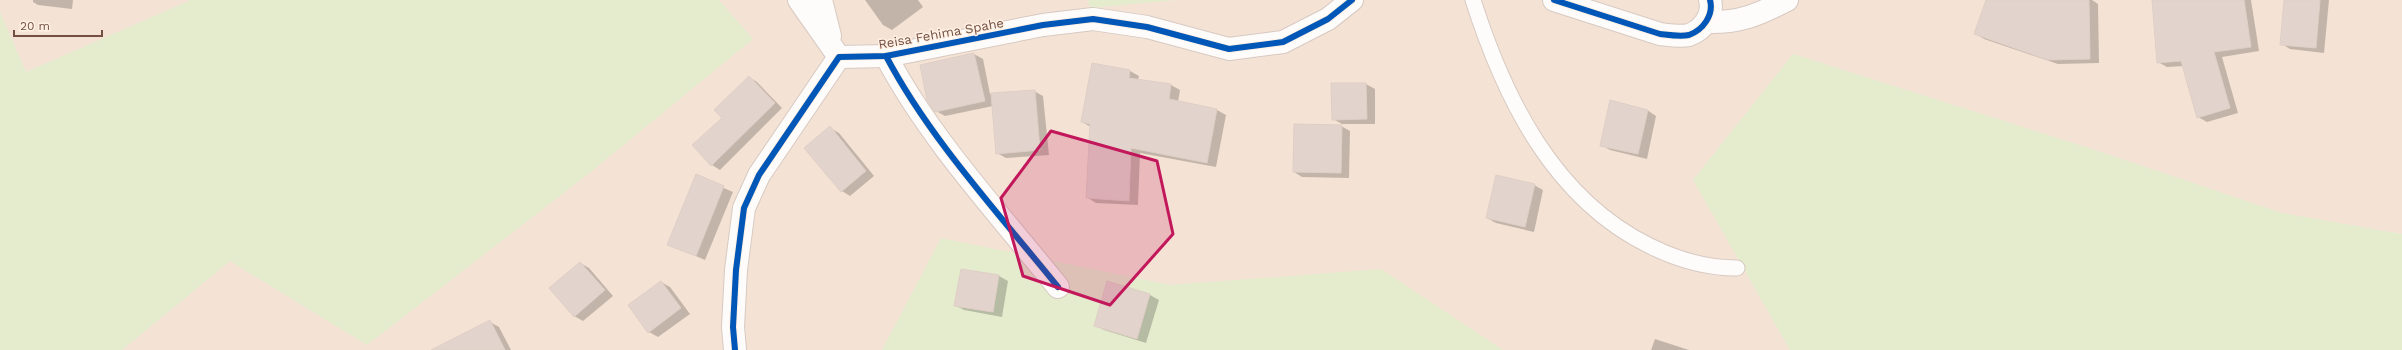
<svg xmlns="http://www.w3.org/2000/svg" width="2402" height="350" viewBox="0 0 2402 350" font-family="'Work Sans',sans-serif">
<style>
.residential{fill:#f4e2d4}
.green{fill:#e4eccd}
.shadow{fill:#0003}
.building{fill:#e2d4cc;stroke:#dfcec6}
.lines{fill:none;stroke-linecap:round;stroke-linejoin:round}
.lane-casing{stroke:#d7cac2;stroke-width:17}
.street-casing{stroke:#d7cac2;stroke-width:24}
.lane{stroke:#fefcfb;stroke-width:15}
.street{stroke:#fefcfb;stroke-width:22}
.cycleway-casing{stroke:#fff1e4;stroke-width:8}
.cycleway{stroke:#0057b8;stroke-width:6}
.marked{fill:#c2185b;fill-opacity:0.2;stroke:#c2185b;stroke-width:3;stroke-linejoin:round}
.labels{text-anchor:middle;stroke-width:3;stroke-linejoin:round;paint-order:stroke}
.street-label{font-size:13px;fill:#744f44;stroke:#fff1e4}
</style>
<rect width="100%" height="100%" fill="#f6ede4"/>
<g class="residential">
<polygon points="0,0 191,0 26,72 0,12"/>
<polygon points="719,0 1088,0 1090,8 1177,0 2402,0 2402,234 2282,213 2095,150 1793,54 1693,180 1790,350 1503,350 1381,270 1170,285 941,239 882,350 122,350 230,261 367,345 753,39"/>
</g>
<g class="green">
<polygon points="191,0 719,0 753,39 587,175 367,345 230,261 122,350 0,350 0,12 26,72"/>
<polygon points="1088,0 1177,0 1090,8"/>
<polygon points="1793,54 2095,150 2282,213 2402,234 2402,350 1790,350 1693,180"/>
<polygon points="941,238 1170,285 1381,269 1503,350 882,350"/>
</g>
<g class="shadow">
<polygon points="33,0 73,0 72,9 38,5 33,2"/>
<polygon points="865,0 918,0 923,7 892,30 883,25"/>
<polygon points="1987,0 2092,0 2098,4 2099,63 2058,64 1984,39 1976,34"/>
<polygon points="2153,0 2251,0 2259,51 2222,57 2238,113 2207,122 2198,117 2184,66 2167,67 2158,62"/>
<polygon points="2285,0 2329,0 2324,53 2290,49 2282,44"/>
<polygon points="974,54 983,59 990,94 1034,91 1043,96 1049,155 1006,158 997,153 993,106 945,116 936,111"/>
<polygon points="1093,64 1130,71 1139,76 1138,80 1171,85 1180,90 1178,102 1217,110 1226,115 1216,167 1140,153 1138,205 1096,203 1088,198 1091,127 1082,122"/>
<polygon points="749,77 757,82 782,108 720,170 712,165 694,145 723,118"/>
<polygon points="1366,84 1375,89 1375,124 1342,124 1333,119"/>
<polygon points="1647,110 1656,116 1647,159 1610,150 1601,145"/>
<polygon points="1341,126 1350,131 1349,178 1302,177 1294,172"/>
<polygon points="830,128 839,133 874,176 850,196 842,191"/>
<polygon points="696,176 733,192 705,260 668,244"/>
<polygon points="1534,185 1543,190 1534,232 1496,223 1487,218"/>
<polygon points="580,263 589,268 613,296 583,321 574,316"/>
<polygon points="962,270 999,276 1008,281 1002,317 964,310 955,305"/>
<polygon points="661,282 670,287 690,314 658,337 649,332"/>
<polygon points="1108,282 1150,295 1159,300 1146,343 1104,330 1095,325"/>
<polygon points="490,322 499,327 511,350 469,350"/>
<polygon points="1655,339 1689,350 1651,350"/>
</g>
<g class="building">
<polygon points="1986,0 2089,0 2090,59 2048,60 1974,34"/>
<polygon points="2152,0 2244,0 2251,47 2214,52 2230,108 2197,118 2181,61 2157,63"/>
<polygon points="2284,0 2320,0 2316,48 2280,45"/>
<polygon points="974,53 985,101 935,112 927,100 920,65"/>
<polygon points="1092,63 1130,70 1129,78 1171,84 1169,99 1217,109 1207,163 1131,148 1129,201 1086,198 1090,124 1081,122"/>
<polygon points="749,76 775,103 711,166 692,145 722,118 714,110"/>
<polygon points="1331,83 1366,83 1367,119 1332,120"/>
<polygon points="1035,90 1040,150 996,154 991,93"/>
<polygon points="1610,100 1648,110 1638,154 1600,146"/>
<polygon points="1294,124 1342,125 1341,173 1293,172"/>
<polygon points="830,126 866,171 841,192 804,148"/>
<polygon points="696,174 724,186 696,256 667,245"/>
<polygon points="1496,175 1535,184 1525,227 1486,218"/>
<polygon points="580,262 605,290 574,317 549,288"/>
<polygon points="961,269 999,275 993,312 954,306"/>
<polygon points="661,281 681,308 648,333 628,305"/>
<polygon points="1107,281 1150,294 1137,339 1094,326"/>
<polygon points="490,320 505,350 431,350"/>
</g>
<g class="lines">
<defs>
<path id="lane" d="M1473,0C1504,97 1553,199 1650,246C1678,260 1705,268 1737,268"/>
<g id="street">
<polyline points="799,0 839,57"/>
<polyline points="821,0 830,36"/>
<path d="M1554,0L1660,34C1669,35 1680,37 1689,35C1703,30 1714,15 1710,0"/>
<path d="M1706,22C1740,23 1758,15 1787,0"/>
<path d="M886,56C929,138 1000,215 1058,287"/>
<polyline points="839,57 886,56 1043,25 1093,19 1147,27 1229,49 1283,42 1328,19 1352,0"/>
<polyline points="735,350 733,327 736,270 744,208 759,175 839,57"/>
</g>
</defs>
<use href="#lane" class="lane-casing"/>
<use href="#street" class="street-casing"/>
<use href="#lane" class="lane"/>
<use href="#street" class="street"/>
<defs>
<g id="cycleway">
<path d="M1554,0L1660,34C1669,35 1680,37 1689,35C1703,30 1714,15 1710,0"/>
<path d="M886,56C929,138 1000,215 1058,287"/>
<polyline points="735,350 733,327 736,270 744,208 759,175 839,57 886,56 1043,25 1093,19 1147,27 1229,49 1283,42 1328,19 1352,0"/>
</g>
</defs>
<use href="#cycleway" class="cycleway-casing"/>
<use href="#cycleway" class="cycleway"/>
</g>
<path class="marked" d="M1051,131L1157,161L1173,234L1110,305L1023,276L1001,198Z"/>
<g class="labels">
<g class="street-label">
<text transform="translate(941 33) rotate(-10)" y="5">Reisa Fehima Spahe</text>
</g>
</g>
<path d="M14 30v6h88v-6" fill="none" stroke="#744f44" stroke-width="2"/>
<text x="20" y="30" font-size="12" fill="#744f44" stroke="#fff1e4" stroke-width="3" paint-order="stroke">20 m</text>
</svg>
